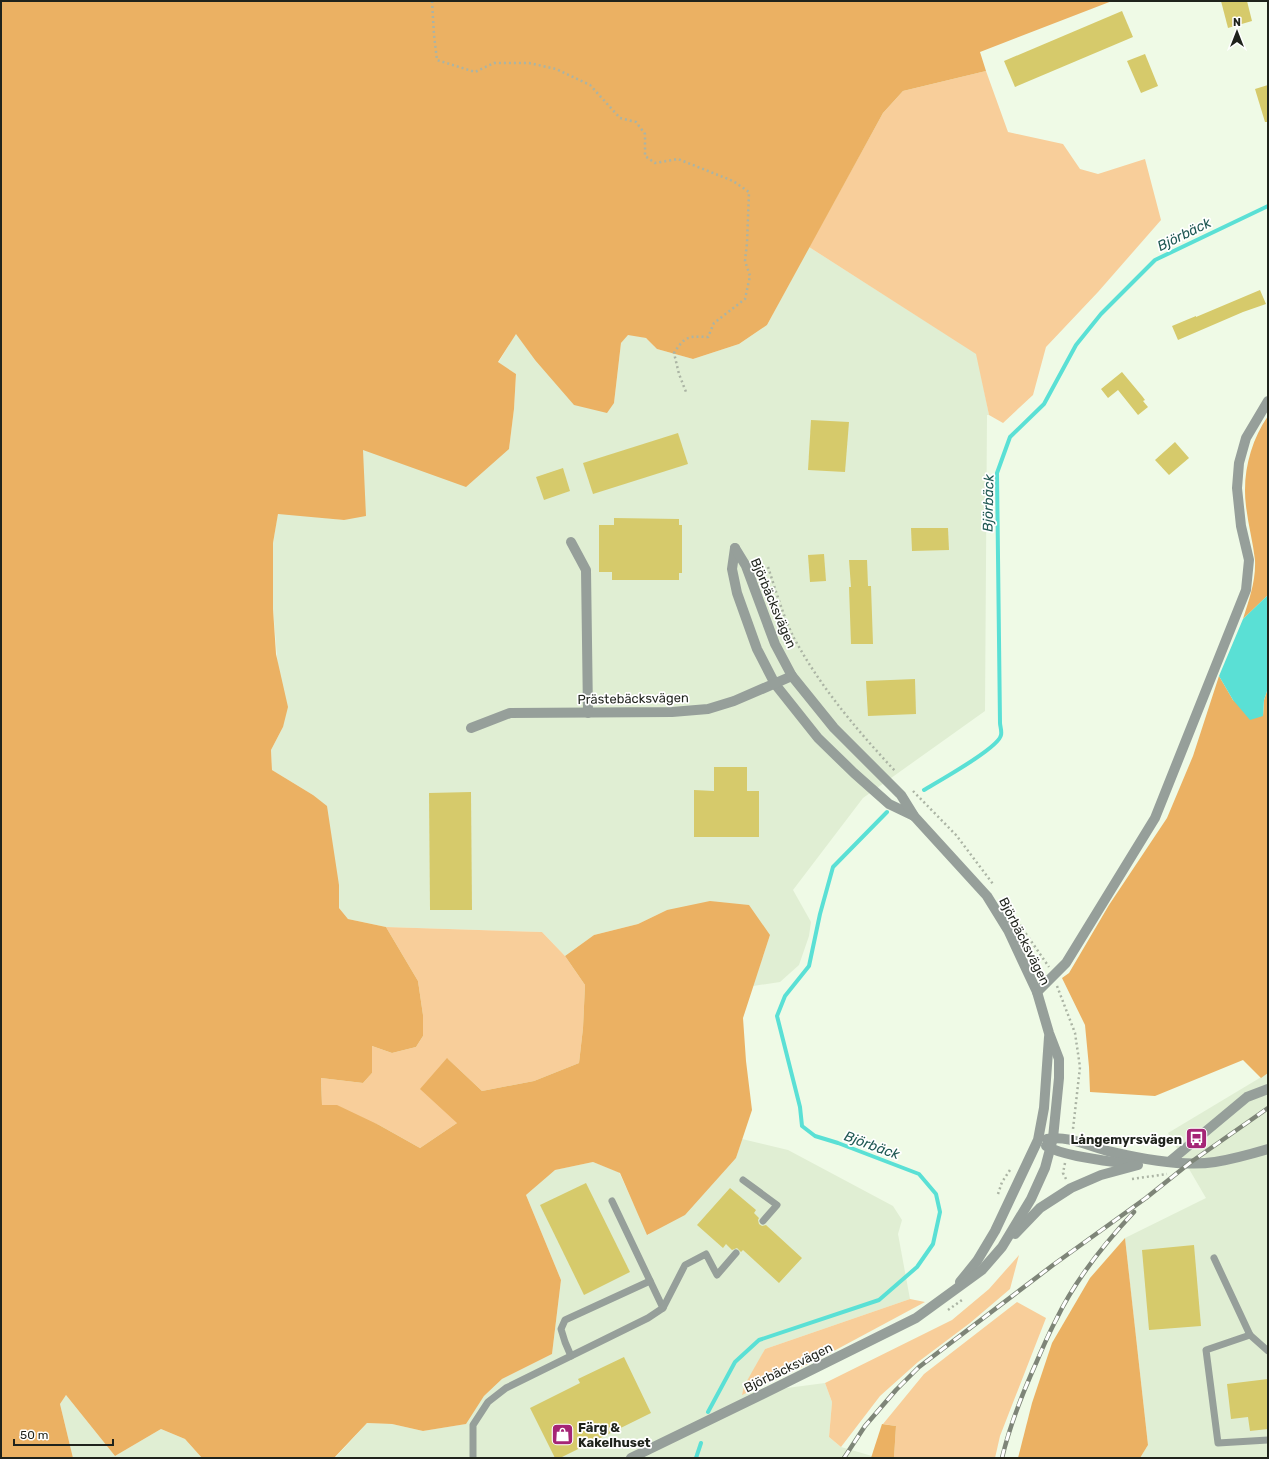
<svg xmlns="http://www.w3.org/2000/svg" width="1269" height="1459" viewBox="0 0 1269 1459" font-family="Rubik,sans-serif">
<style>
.built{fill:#e0eed3}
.green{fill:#f8ce9a}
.forest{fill:#ebb163}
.water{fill:#5ae0d5}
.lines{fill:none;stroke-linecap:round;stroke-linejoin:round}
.stream{stroke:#5ae0d5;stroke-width:4}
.building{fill:#d6ca6b}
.path{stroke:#abb4a4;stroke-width:2.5;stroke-dasharray:2 3;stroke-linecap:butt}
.lane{stroke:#969f9a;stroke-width:7}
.street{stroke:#969f9a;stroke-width:10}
.rail-casing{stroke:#7e8578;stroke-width:4.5}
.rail{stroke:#fff;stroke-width:3;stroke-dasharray:9;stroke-linecap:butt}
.labels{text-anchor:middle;stroke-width:3.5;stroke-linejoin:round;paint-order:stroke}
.street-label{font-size:13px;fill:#1f231c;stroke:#fff}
.poi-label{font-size:13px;font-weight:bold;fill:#1f231c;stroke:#fff;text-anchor:end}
.water-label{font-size:14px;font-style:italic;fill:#1f5853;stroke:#fff}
</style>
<rect width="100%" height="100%" fill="#effae6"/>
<g class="built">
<polygon points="809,247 977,354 989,415 987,415 985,711 863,798 793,890 811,922 809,936 799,965 780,982 753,986 770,935 667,910 638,924 594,935 565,956 542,932 386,927 348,919 339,908 339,885 313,795 272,770 271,750 283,727 273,609 273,543 278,513 344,520 363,450 509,449 514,409 516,374 498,363 516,333 535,360 614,403 621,343 628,334 646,338 657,349 693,359 739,344 767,325"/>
<polygon points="1268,1073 1268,1458 1140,1458 1148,1445 1125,1238 1206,1198 1168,1133"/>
<polygon points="742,1139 788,1150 893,1206 902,1220 898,1234 910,1299 765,1349 742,1394 825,1383 832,1402 829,1437 841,1447 872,1456 871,1458 335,1458 367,1423 392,1424 423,1431 465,1424 484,1396 502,1379 552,1354 561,1280 526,1195 554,1170 593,1162 619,1172 648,1235 736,1158"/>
<polygon points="66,1395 115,1456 161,1429 185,1439 202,1458 73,1458 60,1404"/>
</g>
<g class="green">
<polygon points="986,71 1008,132 1063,144 1080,169 1098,174 1145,159 1161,220 1098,292 1046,347 1033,395 1003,423 989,415 976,354 809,247 883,113 903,91"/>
<polygon points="386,927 542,932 565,956 585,985 583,1028 579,1063 534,1081 482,1091 448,1059 457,1123 420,1148 379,1125 322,1105 321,1078 363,1083 372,1073 372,1046 392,1053 416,1047 423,1036 423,1015 418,981"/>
<polygon points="1019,1255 1010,1289 970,1323 918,1362 880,1396 841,1447 829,1437 832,1402 825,1383 952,1320 989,1289"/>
<polygon points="910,1299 925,1302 817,1360 742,1395 744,1386 765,1349"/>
<polygon points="1017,1302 1046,1318 1000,1436 995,1458 894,1458 896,1426 883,1424 924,1374"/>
</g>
<g class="forest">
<polygon points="1,1 1112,1 980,52 986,71 903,91 883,113 767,325 739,344 693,359 657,349 646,338 628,335 621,343 614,403 607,413 574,405 535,360 516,334 498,362 516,374 514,409 509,449 466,487 363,450 366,516 344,520 278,514 273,543 273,609 276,654 288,707 283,727 271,750 272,770 313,795 327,806 339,885 339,908 348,919 386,927 418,981 423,1015 423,1036 416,1047 392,1053 372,1046 372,1073 363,1083 321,1078 322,1105 337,1105 379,1125 420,1148 457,1123 420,1089 447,1058 482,1091 534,1081 579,1063 583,1028 585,985 565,956 594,935 638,924 667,910 710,901 749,905 770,935 743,1018 746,1061 752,1110 736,1158 685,1215 647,1235 620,1173 593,1162 555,1170 526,1195 561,1280 552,1354 502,1379 484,1396 466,1424 423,1431 392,1424 367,1423 334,1458 202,1458 185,1439 161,1429 115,1456 66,1395 60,1404 73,1458 1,1458"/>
<path d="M1268,416V595L1243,619C1249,600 1256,581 1255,560C1253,542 1248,524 1246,506C1242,475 1250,442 1268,416Z"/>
<polygon points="1219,676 1233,700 1263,716 1264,700 1268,688 1268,1073 1261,1078 1243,1060 1155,1096 1090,1092 1089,1067 1085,1025 1062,978 1069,973 1109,905 1167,818 1193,756"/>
<polygon points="1125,1238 1148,1445 1140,1458 1018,1458 1032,1403 1052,1343 1090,1278"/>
<polygon points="882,1424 896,1426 894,1458 871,1458"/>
</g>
<polygon class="water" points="1268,595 1268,688 1264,700 1263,716 1250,720 1233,700 1219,676 1243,619"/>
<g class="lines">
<g class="stream">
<path d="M924,790C937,782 999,748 1001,735C1002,731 1000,726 1000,723L997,473L1010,437L1044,404L1076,345L1101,314L1155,260L1268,206"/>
<polyline points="708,1412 735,1362 759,1340 879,1300 917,1267 933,1244 940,1212 936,1194 919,1174 838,1143 815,1136 802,1126 800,1107 777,1016 785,996 809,966 820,914 833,867 887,812"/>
<polyline points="696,1458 701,1443"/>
</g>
</g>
<g class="building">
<polygon points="1221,1 1247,1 1252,21 1228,28"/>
<polygon points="1122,11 1133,37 1015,87 1004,61"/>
<polygon points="1145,54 1158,86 1141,93 1127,61"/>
<polygon points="1268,85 1268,122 1265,122 1255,89"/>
<polygon points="1260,290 1266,304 1243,312 1178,340 1172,326 1196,316 1196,317"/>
<polygon points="1122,372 1142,396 1145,400 1143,401 1148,407 1138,415 1118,390 1108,398 1101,389"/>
<polygon points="811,420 849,422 845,472 808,470"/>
<polygon points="678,433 688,464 593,494 583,463"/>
<polygon points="1175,442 1189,458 1169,475 1155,460"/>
<polygon points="563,468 570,491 544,500 536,477"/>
<polygon points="614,518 679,519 679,525 682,525 682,573 679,573 679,580 612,580 612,572 599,572 599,525 614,525"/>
<polygon points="911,528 948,528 949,550 912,551"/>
<polygon points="824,554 826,581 810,582 808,555"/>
<polygon points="849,560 867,560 868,586 871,586 873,644 851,644 849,587 851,587"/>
<polygon points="915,679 916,714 868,716 866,681"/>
<polygon points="714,767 747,767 747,791 759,791 759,837 694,837 694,790 714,791"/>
<polygon points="471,792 472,910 430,910 429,793"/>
<polygon points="586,1183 630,1272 584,1295 540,1205"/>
<polygon points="730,1188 756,1210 754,1213 759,1218 758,1220 759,1224 762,1226 766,1225 802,1258 779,1283 743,1250 741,1252 737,1248 732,1250 726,1244 723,1248 697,1225"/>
<polygon points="1194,1245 1201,1326 1149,1330 1142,1250"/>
<polygon points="624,1357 651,1413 560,1458 555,1458 530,1408 580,1383 578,1379"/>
<polygon points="1268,1379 1268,1429 1250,1431 1248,1417 1231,1419 1227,1384"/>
</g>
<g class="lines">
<g class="path">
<path d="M432,1L434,35L437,60L475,72L494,63H529L556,69L590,85L620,118L636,122L645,134V156L655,163L678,159L733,181L749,192L747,243L745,261L750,276L745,299L714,323L708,337C688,336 685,336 674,353L679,374L686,392"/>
<path d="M768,567C776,591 783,616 794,638C821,688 857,730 895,771"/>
<polyline points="913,791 956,835 993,884"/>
<polyline points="1020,925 1049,967"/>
<polyline points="1057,986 1075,1033 1080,1067 1073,1129"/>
<polyline points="1065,1163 1063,1173 1066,1179"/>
<polyline points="1132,1179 1167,1174"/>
<polyline points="998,1194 1002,1182 1010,1170"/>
<polyline points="948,1310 962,1300"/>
</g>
<g class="lane">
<polyline points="743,1180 777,1205 763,1221"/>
<polyline points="612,1201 663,1308"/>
<polyline points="1214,1258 1250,1335 1268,1351"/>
<polyline points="1250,1335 1206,1350 1218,1443 1268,1440"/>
<polyline points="571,1356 565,1342 561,1329 565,1320 650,1281"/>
<polyline points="473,1458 473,1425 488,1402 506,1388 648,1318 663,1308 685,1265 706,1254 717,1275 736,1253"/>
</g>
<g class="street">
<polyline points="571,542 586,570 588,713"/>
<polyline points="735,548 732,569 737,593 757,649 775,684 818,738 854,773 889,804 914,816"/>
<polyline points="471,728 510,713 672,712 708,709 734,701 792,676"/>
<polyline points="1037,992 1066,963 1155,818 1246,590 1249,560 1241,526 1237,488 1239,463 1246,438 1268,401"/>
<path d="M1047,1139C1069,1135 1090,1147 1112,1152C1142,1159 1184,1167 1215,1162C1233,1159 1251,1154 1268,1149"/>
<path d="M1046,1146C1065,1157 1111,1161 1134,1165"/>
<polyline points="1169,1162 1247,1097 1268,1089"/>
<polyline points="1015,1234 1040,1208 1071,1188 1101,1175 1138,1165"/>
<polyline points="960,1282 977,1261 995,1231 1038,1140 1044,1108 1049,1037"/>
<polyline points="631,1458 775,1388 916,1318 982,1270 1002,1247 1031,1199 1045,1168 1053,1138 1059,1078 1059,1059 1049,1033 1037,992 1008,930 987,896 914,816 901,795 834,728 792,676 775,644 746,566 735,548"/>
</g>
<defs>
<g id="rail">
<polyline points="844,1458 865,1426 896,1390 919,1367 1053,1265 1146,1198 1191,1162 1268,1108"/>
<path d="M1002,1458C1010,1424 1023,1392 1037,1361C1043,1347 1049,1333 1056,1320C1075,1280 1104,1244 1134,1212"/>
</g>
</defs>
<use href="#rail" class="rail-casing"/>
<use href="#rail" class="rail"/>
</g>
<defs>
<symbol id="bus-square" viewBox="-11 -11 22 22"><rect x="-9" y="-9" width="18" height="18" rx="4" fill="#a52576" stroke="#fff"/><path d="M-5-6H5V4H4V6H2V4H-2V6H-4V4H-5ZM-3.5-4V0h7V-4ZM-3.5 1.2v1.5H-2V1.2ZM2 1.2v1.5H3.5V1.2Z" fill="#fff"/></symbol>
<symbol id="shop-square" viewBox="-11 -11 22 22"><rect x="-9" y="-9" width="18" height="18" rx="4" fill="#a52576" stroke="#fff"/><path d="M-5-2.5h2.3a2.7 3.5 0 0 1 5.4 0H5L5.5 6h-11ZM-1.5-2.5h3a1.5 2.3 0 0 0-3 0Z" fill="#fff"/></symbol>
</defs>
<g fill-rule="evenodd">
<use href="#bus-square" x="1184" y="1126" width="25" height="25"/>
<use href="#shop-square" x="550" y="1422" width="25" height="25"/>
</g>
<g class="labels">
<g class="street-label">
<text transform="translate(774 603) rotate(67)" y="5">Björbäcksvägen</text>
<text transform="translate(633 698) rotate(-1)" y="5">Prästebäcksvägen</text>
<text transform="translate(1025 941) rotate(63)" y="5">Björbäcksvägen</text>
<text transform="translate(788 1367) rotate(-26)" y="5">Björbäcksvägen</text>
</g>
<g class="poi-label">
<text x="1182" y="1144">Långemyrsvägen</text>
<text x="578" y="1432" text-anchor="start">Färg &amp;<tspan x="578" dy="15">Kakelhuset</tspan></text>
</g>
<g class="water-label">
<text transform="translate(1184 234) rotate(-26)" y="5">Björbäck</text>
<text transform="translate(988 503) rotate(-89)" y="5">Björbäck</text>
<text transform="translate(872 1145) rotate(20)" y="5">Björbäck</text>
</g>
</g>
<rect width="1269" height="1459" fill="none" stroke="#1f231c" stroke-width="4"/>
<g transform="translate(1237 32)" stroke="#ffffff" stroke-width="3" paint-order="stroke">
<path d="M0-3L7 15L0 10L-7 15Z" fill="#1f231c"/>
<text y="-6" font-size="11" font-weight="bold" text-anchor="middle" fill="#1f231c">N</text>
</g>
<path d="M14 1439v6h99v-6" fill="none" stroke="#1f231c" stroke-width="2"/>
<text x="20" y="1439" font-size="12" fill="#1f231c" stroke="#ffffff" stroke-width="3" paint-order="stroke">50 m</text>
</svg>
